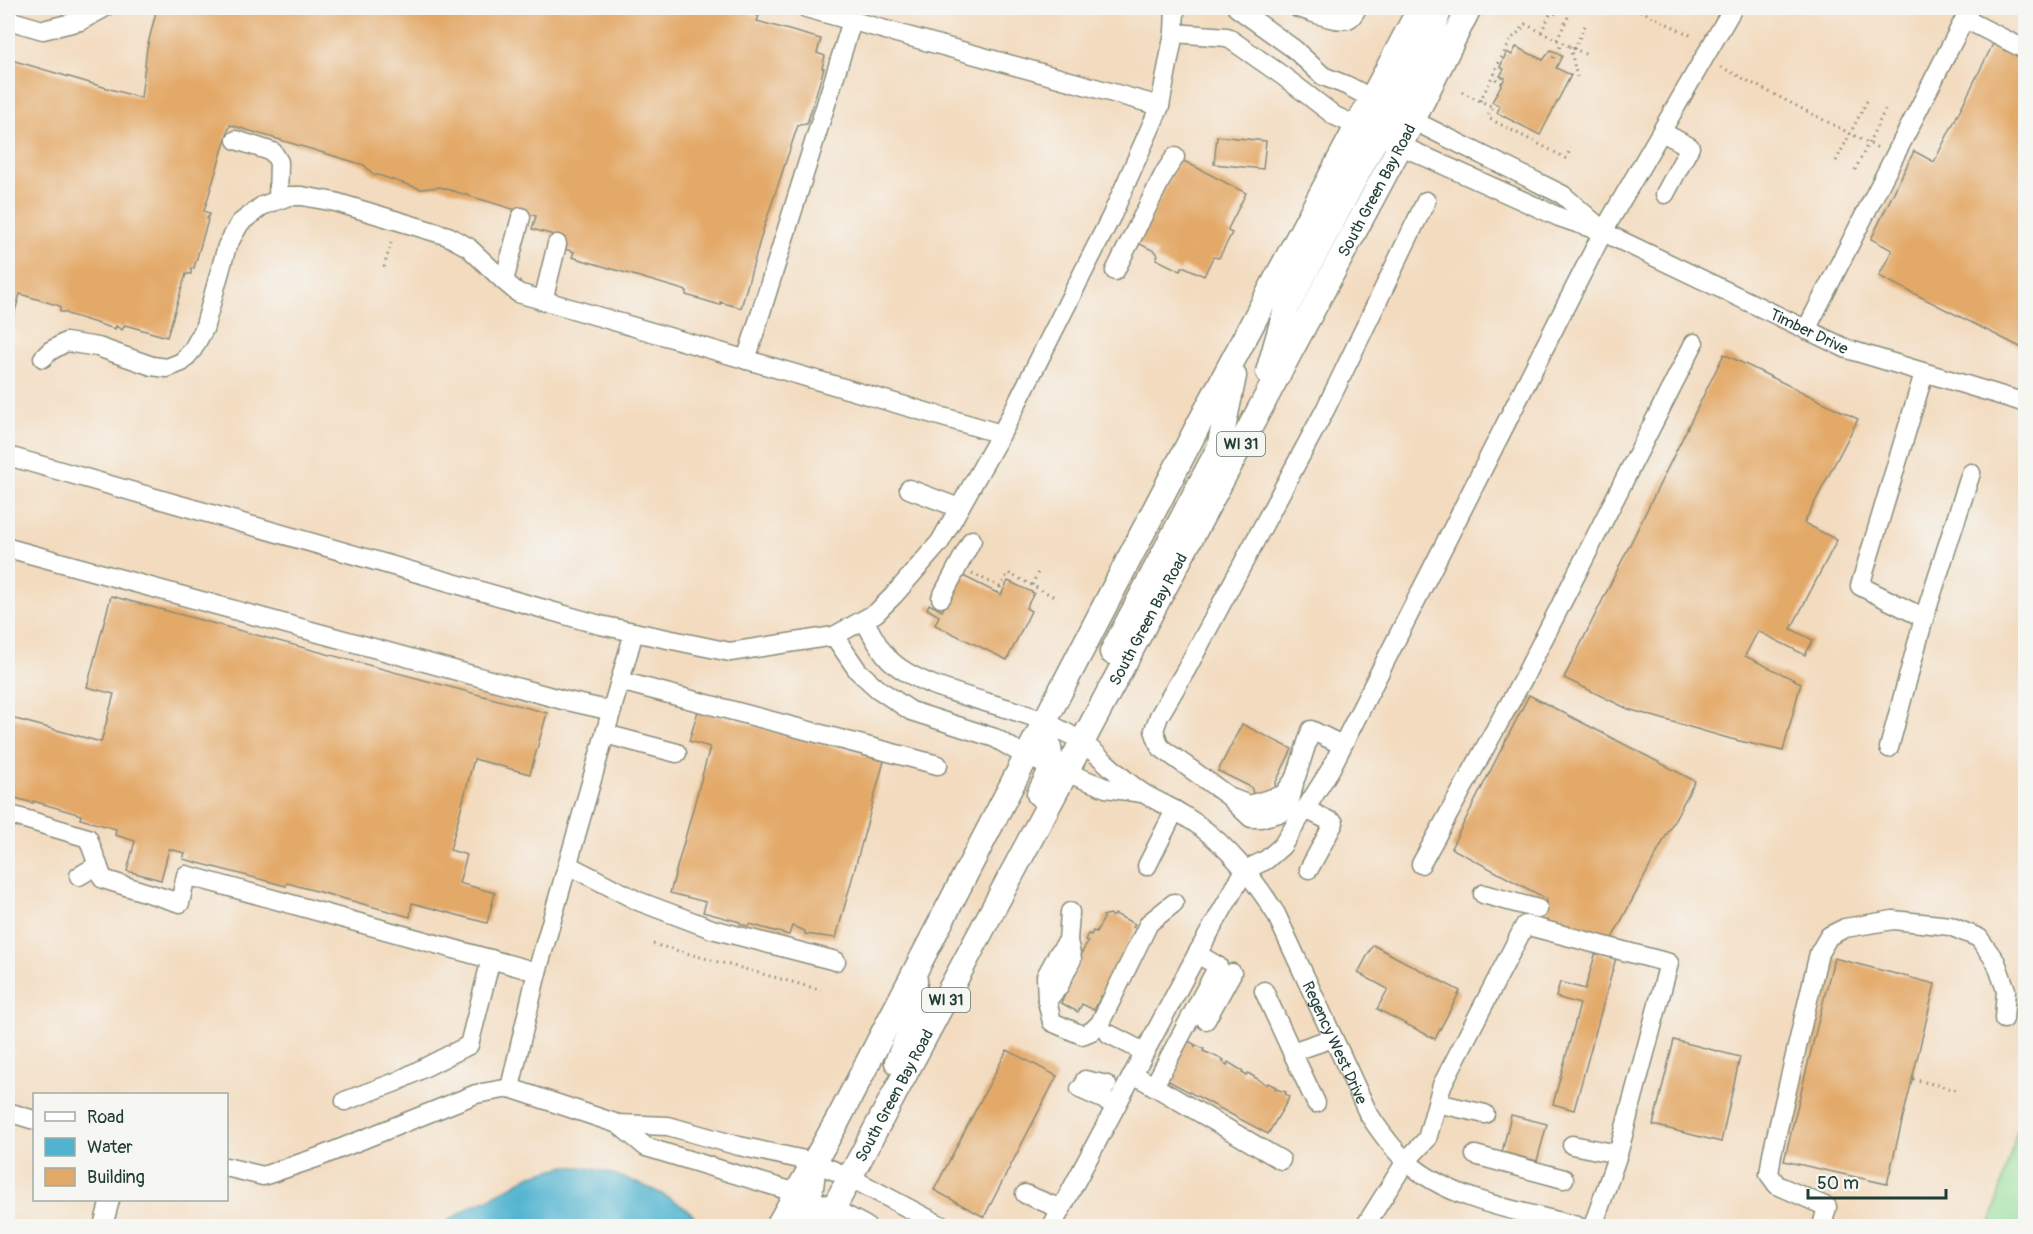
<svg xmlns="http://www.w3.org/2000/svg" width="2033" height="1234" viewBox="0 0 2033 1234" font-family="Pangolin,sans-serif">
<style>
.green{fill:#97df99;stroke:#5b8e66;stroke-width:1.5}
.water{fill:#50b3cf;stroke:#387882;stroke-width:1.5}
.building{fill:#e3a968}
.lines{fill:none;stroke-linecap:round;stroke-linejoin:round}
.minor-casing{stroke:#898c7a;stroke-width:21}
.major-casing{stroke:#898c7a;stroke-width:27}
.path{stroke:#898c7a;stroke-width:3;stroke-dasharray:1.5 4.5;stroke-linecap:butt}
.minor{stroke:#fff;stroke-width:18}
.major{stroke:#fff;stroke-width:24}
.labels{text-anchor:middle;stroke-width:4.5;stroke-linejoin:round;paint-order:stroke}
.shield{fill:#f6f6f2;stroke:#60746d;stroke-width:1.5}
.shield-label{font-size:15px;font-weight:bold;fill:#1f3d34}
.street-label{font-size:16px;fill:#1f3d34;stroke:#f6f6f2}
</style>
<rect width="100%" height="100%" fill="#f6f6f2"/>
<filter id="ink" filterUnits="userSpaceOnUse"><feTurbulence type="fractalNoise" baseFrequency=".0167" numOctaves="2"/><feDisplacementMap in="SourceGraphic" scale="12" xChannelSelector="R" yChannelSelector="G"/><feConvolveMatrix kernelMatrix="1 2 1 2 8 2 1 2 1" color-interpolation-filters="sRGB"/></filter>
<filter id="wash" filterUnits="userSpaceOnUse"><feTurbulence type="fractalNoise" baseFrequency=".008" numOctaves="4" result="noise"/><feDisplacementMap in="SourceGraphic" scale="24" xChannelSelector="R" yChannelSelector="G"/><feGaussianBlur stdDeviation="1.35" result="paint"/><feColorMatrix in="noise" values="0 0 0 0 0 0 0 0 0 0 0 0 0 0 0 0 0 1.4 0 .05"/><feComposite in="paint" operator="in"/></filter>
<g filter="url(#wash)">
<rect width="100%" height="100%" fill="#f3dbbf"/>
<polygon class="green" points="2025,1102 2025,1226 1990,1226"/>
<path class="water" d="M566,1166C575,1167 584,1167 593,1169C620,1174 691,1201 701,1226H440L472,1206L489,1199L531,1175Z"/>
<g id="blocks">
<g class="building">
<polygon points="157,8 730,8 759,16 757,21 821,39 817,53 825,56 822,68 824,68 807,124 798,125 763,230 741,308 720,302 720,305 686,295 687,291 572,257 574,252 562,248 565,238 532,229 536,216 440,187 421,189 378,175 375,176 364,165 230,125 204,211 210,214 207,219 208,220 194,268 191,268 191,274 186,274 167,337 125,325 122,330 116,326 115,329 67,314 66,312 60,312 60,306 20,294 8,335 8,59 141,98 147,48"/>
<polygon points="1994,42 2026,59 2026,350 1879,276 1892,250 1871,239 1914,151 1934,162"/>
<polygon points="1516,47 1543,60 1551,50 1562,56 1556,68 1571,75 1540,135 1497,113 1500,106 1492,102 1505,78 1500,76 1504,69 1500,67 1507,52 1512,55"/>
<polygon points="1217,136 1266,141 1263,169 1214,164"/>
<polygon points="1180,159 1246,193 1228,229 1228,231 1232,233 1219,258 1213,257 1204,276 1185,267 1182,267 1180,271 1156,259 1158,255 1156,252 1138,243"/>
<polygon points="1724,354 1858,419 1804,523 1837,540 1791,629 1813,640 1805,655 1758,631 1745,656 1801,683 1783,751 1731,739 1628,709 1564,678"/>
<polygon points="961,575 1001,595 1008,581 1034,593 1026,608 1031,611 1007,660 935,625 939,616 927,609 929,604 942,611"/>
<polygon points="111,596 547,713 530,774 474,759 450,850 467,855 459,883 495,893 487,923 412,903 410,917 287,883 286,886 183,859 185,853 169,849 161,880 127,871 135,841 115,835 116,829 80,819 81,815 33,801 33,803 8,796 8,717 101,742 114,694 87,687"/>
<polygon points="1529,695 1695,781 1611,940 1541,921 1547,899 1451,848"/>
<polygon points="698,711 884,761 836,938 805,934 805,931 792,926 789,935 749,924 748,926 740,924 740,922 703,912 706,902 670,893 710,747 689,741"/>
<polygon points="1242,724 1292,749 1275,784 1281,808 1260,814 1251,787 1218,771"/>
<polygon points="1110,914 1111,916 1114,916 1115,914 1135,924 1133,927 1136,928 1126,947 1129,948 1110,1000 1101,996 1094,1010 1082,1004 1078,1012 1061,1003 1080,963 1077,962 1088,941 1085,940 1088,934 1091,935 1093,931 1096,932 1104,918 1103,916"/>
<polygon points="1373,945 1460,991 1435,1039 1377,1009 1388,989 1358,973"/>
<polygon points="1596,952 1616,958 1574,1110 1553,1104 1580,1004 1556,997 1560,982 1585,989"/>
<polygon points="1834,958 1935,984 1887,1184 1784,1161"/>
<polygon points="1186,1040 1194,1044 1195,1047 1196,1045 1204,1049 1203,1051 1224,1060 1223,1062 1227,1065 1228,1062 1243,1071 1242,1073 1246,1075 1248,1073 1267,1085 1268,1083 1276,1087 1275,1089 1286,1092 1285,1094 1289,1096 1288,1100 1268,1134 1163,1078"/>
<polygon points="1674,1040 1740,1057 1721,1142 1653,1125"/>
<polygon points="1007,1050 1057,1076 984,1217 934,1190"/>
<polygon points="1511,1115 1547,1124 1537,1161 1502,1152"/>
</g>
</g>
</g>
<g filter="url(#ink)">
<use href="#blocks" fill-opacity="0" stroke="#898c7a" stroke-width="1.5"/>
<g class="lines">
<defs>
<g id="minor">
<polyline points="806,8 1160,106"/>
<polyline points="1237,8 1294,49 1323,76 1348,86 1412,120 1563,195 1598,226"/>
<path d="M1298,8C1310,11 1337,23 1348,19C1353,17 1355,12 1357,8"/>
<polyline points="1965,19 2026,50"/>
<polyline points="8,20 43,30 80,21 78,8"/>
<polyline points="80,21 104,8"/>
<path id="s1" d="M1174,33L1227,37L1283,76L1335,116L1559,217L1603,232L1847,349L2026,403"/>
<polyline points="1662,132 1690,147 1665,194"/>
<polyline points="236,140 273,152 279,162 278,199"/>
<polyline points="1115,271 1165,172 1175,157"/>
<polyline points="504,281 521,217"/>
<polyline points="543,301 557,244"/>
<polyline points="1806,330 1970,8"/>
<polyline points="43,358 50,351 66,342 98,347 152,366 167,368 182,362 193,349 204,329 227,246 240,223 262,206 289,196 302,196 335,202 448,236 468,247 504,281 518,293 1001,434"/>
<polyline points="746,360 852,21"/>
<polyline points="8,456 600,625 730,652 834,636 876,613 894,595 940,542 1006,425 1112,215 1160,106 1174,33 1175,8"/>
<polyline points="909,489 959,508"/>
<polyline points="8,548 563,700 612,711"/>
<polyline points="941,598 972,540"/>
<polyline points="1924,618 1971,473"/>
<path id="s2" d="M864,620C871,632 878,648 888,658C919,691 1000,702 1043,721C1056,727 1072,735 1083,743C1104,759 1121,779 1143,793C1156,801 1171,807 1183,815C1223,839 1252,875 1276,914L1368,1113C1379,1130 1390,1146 1405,1160C1449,1201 1521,1211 1577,1226"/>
<polyline points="834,636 858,671 878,689 911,711 995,738 1027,757 1106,788 1142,793"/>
<polyline points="620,681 938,765"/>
<polyline points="605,734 677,753"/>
<polyline points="1342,745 1311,730 1296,777 1283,795 1249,805 1231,798 1160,747 1154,730 1159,716 1186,670 1325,410 1426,201"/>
<polyline points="1889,748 1924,618 1860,586 1924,373"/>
<polyline points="1234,802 1251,818 1260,818 1283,812 1289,805 1294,784"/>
<polyline points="1305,809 1334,823 1309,869"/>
<polyline points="8,814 88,838 103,879 180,903 186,875 537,972"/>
<polyline points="1421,864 1523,679 1694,343"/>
<polyline points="568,865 638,901 712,929 836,961"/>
<polyline points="1147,866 1175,810"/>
<polyline points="79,876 98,865"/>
<polyline points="1483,894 1538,909"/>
<polyline points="1070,912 1068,941 1072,959 1059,986 1047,1001 1052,1022 1082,1035 1092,1031 1100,1023 1149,923 1174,903"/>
<polyline points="1264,991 1292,1052"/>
<polyline points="1047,1001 1046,976 1058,954 1068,941"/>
<polyline points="1206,1020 1232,973"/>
<polyline points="1109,1034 1144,1052"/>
<polyline points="1133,1074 1281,1160"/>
<polyline points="1085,1080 1107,1085"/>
<polyline points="1154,1086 1218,966 1197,954"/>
<polyline points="510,1088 537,972 634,632"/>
<polyline points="1080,1089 1116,1105"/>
<polyline points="345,1101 396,1082 469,1045 491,959"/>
<polyline points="1316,1103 1292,1052 1333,1038"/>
<polyline points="1437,1103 1485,1114"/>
<polyline points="8,1112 34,1120"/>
<polyline points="618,1124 646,1147 797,1193 834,1209 866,1226"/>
<polyline points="1572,1145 1618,1154"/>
<polyline points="1475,1155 1564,1179"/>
<polyline points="226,1167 263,1176 319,1157 476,1094 510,1088 618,1124 668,1126 739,1146 814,1162 851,1178 942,1226"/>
<polyline points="1025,1194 1061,1209"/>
<polyline points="103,1226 110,1200"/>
<polyline points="1052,1226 1197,954 1245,870 1266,860 1282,846 1330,770 1603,232 1733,8"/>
<polyline points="1365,1226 1406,1161 1427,1139 1442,1085 1525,925 1669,963 1618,1154 1593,1226"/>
<polyline points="1822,1226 1827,1207 1777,1185 1769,1174 1772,1154 1819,953 1829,936 1845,928 1893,920 1950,926 1979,938 1996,962 2006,990 2004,1019"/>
</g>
<g id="major">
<polyline points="1400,146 1392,110 1432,32 1440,8"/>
<polyline points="1268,372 1286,309 1378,135 1372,100"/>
<polyline points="1112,652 1219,448 1234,376"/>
<polyline points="1039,794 1052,768 1045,722"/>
<polyline points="897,1062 912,1027 915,980"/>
<polyline points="778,1226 839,1118 1199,424 1420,8"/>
<polyline points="806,1226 813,1172"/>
<path id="s3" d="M824,1226L1400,146L1469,8"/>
</g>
</defs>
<use href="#minor" class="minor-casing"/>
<use href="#major" class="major-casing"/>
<g class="path">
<polyline points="1635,8 1694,37"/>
<polyline points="1541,32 1550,15 1564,11"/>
<polyline points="1557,40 1569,15"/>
<polyline points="1570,47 1577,77"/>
<polyline points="1574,49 1586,24"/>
<polyline points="1553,58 1562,43"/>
<polyline points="1721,67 1880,149"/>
<polyline points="1502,83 1496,79 1494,72 1512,38 1521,30 1525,24 1587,55"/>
<polyline points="1462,92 1493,107 1489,114 1490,119 1566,158 1571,148"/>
<polyline points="1480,101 1492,77 1495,75"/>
<polyline points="1836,161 1867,101"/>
<polyline points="1855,170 1885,110"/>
<polyline points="384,267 391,243"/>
<polyline points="972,573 1000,587"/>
<polyline points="1032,585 1039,570"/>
<polyline points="997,593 1008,573 1057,598"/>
<polyline points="653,944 821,990"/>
<polyline points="1913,1079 1956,1090"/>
</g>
<use href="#minor" class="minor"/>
<use href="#major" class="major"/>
</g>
</g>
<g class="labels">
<g class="shield">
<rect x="1217" y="432" width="48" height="24" rx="4.5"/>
<rect x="922" y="988" width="48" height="24" rx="4.5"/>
</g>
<g class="shield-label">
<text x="1241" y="449">WI 31</text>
<text x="946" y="1005">WI 31</text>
</g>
<g class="street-label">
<text dy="6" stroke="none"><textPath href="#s3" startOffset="1174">South Green Bay Road</textPath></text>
<text dy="6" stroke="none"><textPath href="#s1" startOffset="708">Timber Drive</textPath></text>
<text dy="6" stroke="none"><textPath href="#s3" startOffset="688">South Green Bay Road</textPath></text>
<text dy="6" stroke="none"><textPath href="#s2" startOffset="662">Regency West Drive</textPath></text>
<text dy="6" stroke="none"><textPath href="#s3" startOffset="148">South Green Bay Road</textPath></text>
</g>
</g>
<rect width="2033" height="1234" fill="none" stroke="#f6f6f2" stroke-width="30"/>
<rect x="33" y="1093" width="195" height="108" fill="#f6f6f2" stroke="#a0aca6" stroke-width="1.5"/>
<rect x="45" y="1112" width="30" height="9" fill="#ffffff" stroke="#a0aca6" stroke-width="1.5"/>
<text x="87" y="1123" font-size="18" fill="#1f3d34">Road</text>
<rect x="45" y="1138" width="30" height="18" fill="#50b3cf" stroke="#a0aca6" stroke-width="1.5"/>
<text x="87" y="1153" font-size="18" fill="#1f3d34">Water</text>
<rect x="45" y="1168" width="30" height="18" fill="#e3a968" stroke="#a0aca6" stroke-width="1.5"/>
<text x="87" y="1183" font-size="18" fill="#1f3d34">Building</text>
<path d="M1808 1189v9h138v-9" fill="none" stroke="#1f3d34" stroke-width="3"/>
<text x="1817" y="1189" font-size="18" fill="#1f3d34" stroke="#f6f6f2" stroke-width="4.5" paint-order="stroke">50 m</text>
</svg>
